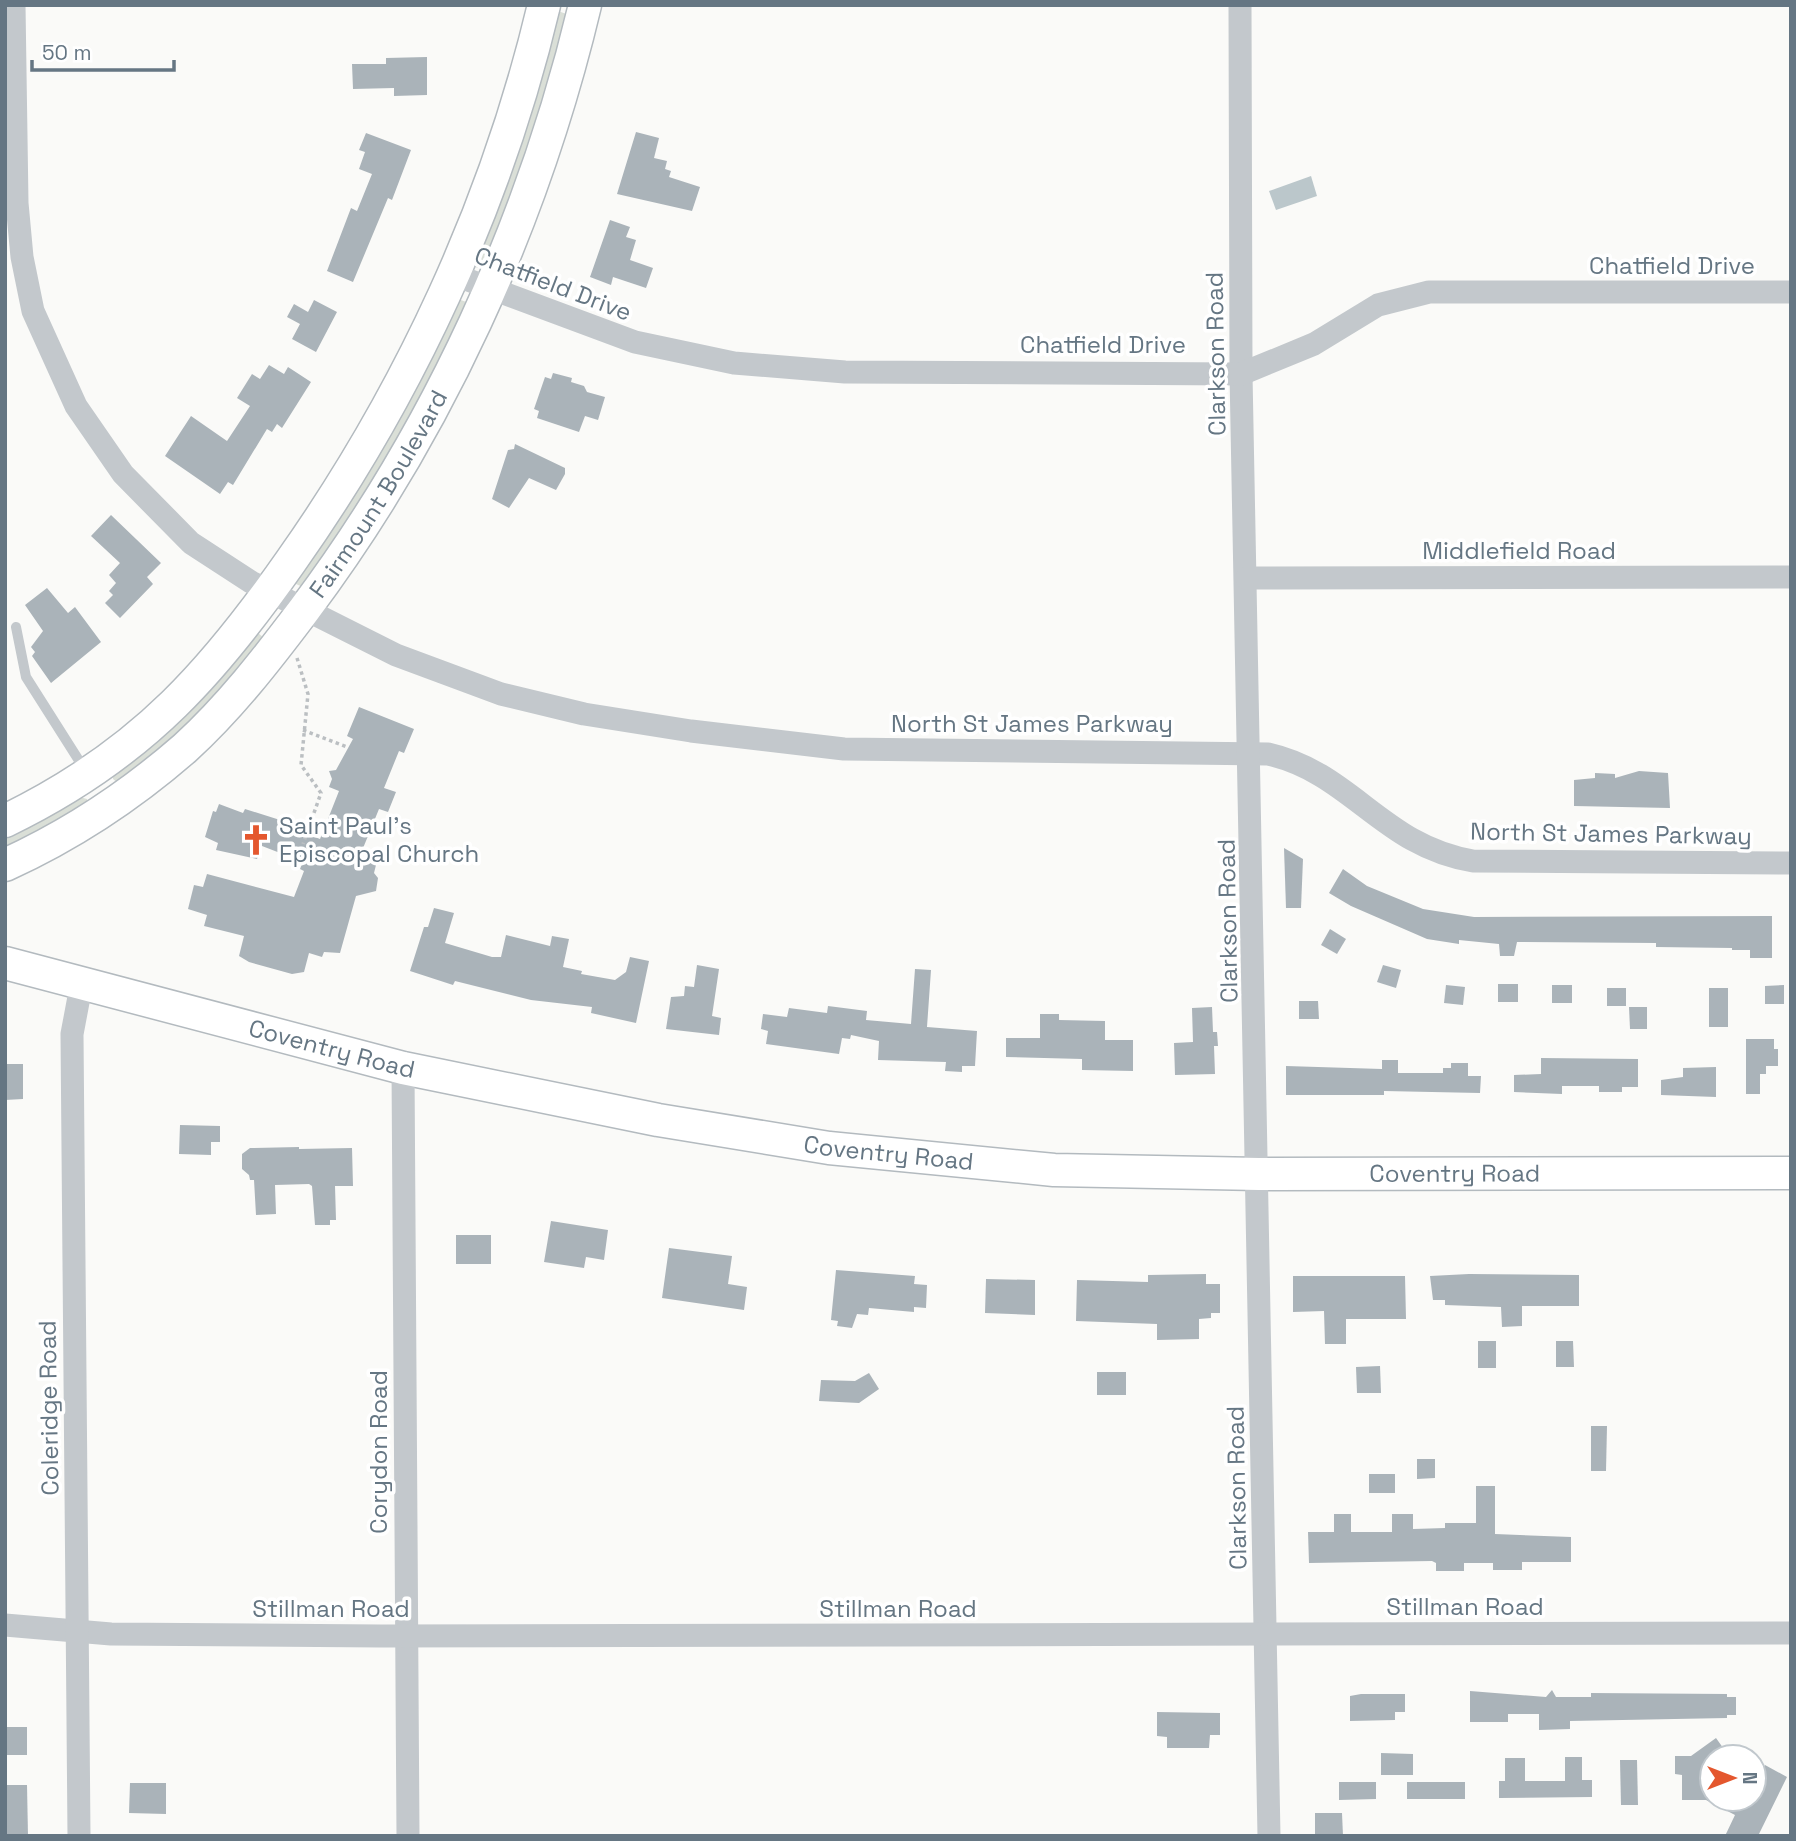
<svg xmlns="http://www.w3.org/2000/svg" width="1796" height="1841" viewBox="0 0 1796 1841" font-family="'Space Grotesk',sans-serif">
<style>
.green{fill:#dadfd7}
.water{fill:#bbc7cb}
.building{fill:#aab3b9}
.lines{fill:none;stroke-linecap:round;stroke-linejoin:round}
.secondary-casing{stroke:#b3babf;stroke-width:35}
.path{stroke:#bbbfc2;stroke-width:3.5;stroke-dasharray:3.5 3.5;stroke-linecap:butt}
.lane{stroke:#c3c8cc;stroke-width:10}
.street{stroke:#c3c8cc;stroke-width:23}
.secondary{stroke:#fff;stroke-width:32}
.labels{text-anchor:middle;stroke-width:7;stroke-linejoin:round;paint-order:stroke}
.street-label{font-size:24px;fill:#657683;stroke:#fff}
.poi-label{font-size:24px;fill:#657683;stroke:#fff;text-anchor:start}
</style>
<rect width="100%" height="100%" fill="#fafaf8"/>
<g class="green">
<polygon points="558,11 572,16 545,117 483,269 475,267 472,262"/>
<polygon points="458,299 469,303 427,400 305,588 296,584 294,579"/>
<polygon points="253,629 269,642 220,701 119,784 113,779 113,773"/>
<polygon points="76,796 87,799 88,804 5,856 5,832"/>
</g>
<polygon class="water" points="1311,176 1317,196 1276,210 1269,191"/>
<g class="building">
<polygon points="427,57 427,95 394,96 394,88 353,89 352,64 386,64 386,58"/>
<polygon points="636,132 659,138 654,158 667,161 665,169 671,171 669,177 700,187 692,211 617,194"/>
<polygon points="366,133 411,150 392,200 388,198 353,282 327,271 351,208 357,211 372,174 359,169 365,152 359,150"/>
<polygon points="610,220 630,227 626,237 636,240 630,260 653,268 646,288 613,277 611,285 590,277"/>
<polygon points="314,300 337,312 316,352 292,339 300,324 287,317 294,304 308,312"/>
<polygon points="269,365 284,374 288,367 311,382 282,428 277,424 272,432 267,429 233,485 228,482 220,494 165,456 191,416 227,441 250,406 237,398 252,374 260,379"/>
<polygon points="553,373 572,378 571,382 584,386 587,392 605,397 598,420 585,416 579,432 537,418 539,411 534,409 545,377 551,379"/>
<polygon points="515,444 565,468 565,474 556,490 529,478 509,508 492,499 508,450 514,449"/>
<polygon points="111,515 161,563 147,577 153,584 120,618 105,603 113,595 109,591 116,583 109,575 120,563 91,536"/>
<polygon points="47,588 68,613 75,607 101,642 51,683 32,656 35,652 31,647 43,631 25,605"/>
<polygon points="359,707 414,729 404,753 399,751 384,788 396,792 388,812 379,809 359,858 376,865 374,873 378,878 376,891 356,896 340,953 324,952 322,957 309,953 304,972 292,974 249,962 239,956 244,936 204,926 207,915 188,909 194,885 203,887 207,874 294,897 304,871 300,869 302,864 293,858 262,846 257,859 216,850 218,843 205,837 213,811 216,812 219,804 243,813 245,809 280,820 282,824 320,839 339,791 329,787 332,779 329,771 336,770 353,739 347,736"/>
<polygon points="1639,771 1668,773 1670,808 1574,806 1574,780 1595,778 1595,773 1615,774 1615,778"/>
<polygon points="1284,848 1303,859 1301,908 1286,908"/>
<polygon points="1343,869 1367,886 1423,909 1474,917 1772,916 1772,958 1750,958 1750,950 1732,950 1732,948 1656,947 1656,943 1517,942 1514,956 1500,956 1499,944 1459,940 1459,944 1427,939 1351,906 1329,893"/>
<polygon points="434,908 454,913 445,943 492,957 501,957 506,935 550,946 552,936 569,939 563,967 582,971 581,974 615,980 626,972 630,957 649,961 636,1023 591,1013 592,1007 531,1000 455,981 453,985 410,971 424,927 428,927"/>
<polygon points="1330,929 1346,939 1337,954 1321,945"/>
<polygon points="697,965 719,969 712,1016 721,1018 719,1035 666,1029 671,997 684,996 685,986 694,987"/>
<polygon points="1383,965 1401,970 1396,988 1377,982"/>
<polygon points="915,969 931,970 927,1027 977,1031 975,1066 962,1066 962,1072 945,1071 946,1062 878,1060 879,1041 851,1035 850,1039 842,1038 839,1054 766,1044 768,1031 761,1029 763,1014 787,1017 789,1008 827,1013 828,1006 867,1011 866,1020 911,1024"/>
<rect x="1498" y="984" width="20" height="18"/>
<polygon points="1446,985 1465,987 1463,1005 1444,1003"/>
<rect x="1552" y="985" width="20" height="18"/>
<polygon points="1784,985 1784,1004 1765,1004 1765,986"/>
<rect x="1607" y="988" width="19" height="18"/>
<rect x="1709" y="988" width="19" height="39"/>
<polygon points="1299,1001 1318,1001 1319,1019 1299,1019"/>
<polygon points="1212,1007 1213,1032 1217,1032 1218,1046 1214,1046 1215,1074 1175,1075 1174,1043 1193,1042 1192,1008"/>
<polygon points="1629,1007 1647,1007 1647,1029 1630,1029"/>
<polygon points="1040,1014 1059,1014 1059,1020 1105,1021 1105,1040 1133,1040 1133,1071 1082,1070 1082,1059 1006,1057 1006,1038 1040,1038"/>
<polygon points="1746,1039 1774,1039 1774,1049 1778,1049 1778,1066 1766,1066 1766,1074 1760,1074 1760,1094 1746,1094"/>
<polygon points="1541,1058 1638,1059 1638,1087 1622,1087 1622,1092 1599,1092 1599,1086 1562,1086 1562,1094 1514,1092 1514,1075 1541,1074"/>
<polygon points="1382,1060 1398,1060 1398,1073 1443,1073 1443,1068 1451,1068 1451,1063 1468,1063 1468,1076 1481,1076 1480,1093 1384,1091 1384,1095 1286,1095 1286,1066 1382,1069"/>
<polygon points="5,1064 23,1064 23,1099 5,1100"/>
<polygon points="1716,1067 1716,1097 1661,1095 1661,1080 1683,1077 1683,1068"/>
<polygon points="180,1125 220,1126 220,1142 211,1142 211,1155 179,1154"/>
<polygon points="299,1147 299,1149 352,1148 353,1186 335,1186 336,1220 330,1220 330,1225 315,1225 312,1186 309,1184 275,1185 276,1214 256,1215 254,1180 250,1180 249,1175 242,1169 242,1154 250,1148"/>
<polygon points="551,1221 608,1230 604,1260 586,1257 584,1268 544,1262"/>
<rect x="456" y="1235" width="35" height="29"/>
<polygon points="669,1248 732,1256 728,1284 747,1287 744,1310 662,1298"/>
<polygon points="836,1270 915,1276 914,1284 927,1285 926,1308 914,1307 914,1312 869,1308 868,1315 857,1314 852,1328 837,1326 838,1321 831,1320"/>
<polygon points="1206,1274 1206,1284 1220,1284 1220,1313 1211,1313 1211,1318 1199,1319 1199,1339 1157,1340 1157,1324 1076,1321 1077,1280 1148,1282 1148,1275"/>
<polygon points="1469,1274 1579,1275 1579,1306 1522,1306 1522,1326 1502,1327 1501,1307 1445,1305 1445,1300 1433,1300 1430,1276"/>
<polygon points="1293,1276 1405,1276 1406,1319 1346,1319 1346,1344 1325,1344 1324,1311 1293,1312"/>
<polygon points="986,1279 1035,1280 1035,1315 985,1313"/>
<rect x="1478" y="1341" width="18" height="27"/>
<polygon points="1556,1341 1573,1341 1574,1367 1556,1367"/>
<polygon points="1380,1366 1381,1393 1357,1393 1356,1367"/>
<rect x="1097" y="1372" width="29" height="23"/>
<polygon points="869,1373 879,1389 859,1403 819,1401 821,1380 855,1381"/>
<polygon points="1591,1426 1607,1426 1606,1471 1591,1471"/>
<polygon points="1417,1459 1435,1459 1435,1478 1417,1479"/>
<rect x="1369" y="1474" width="26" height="19"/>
<polygon points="1476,1486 1495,1486 1495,1534 1571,1537 1571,1562 1522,1562 1522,1570 1493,1570 1493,1563 1464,1563 1464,1571 1436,1571 1436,1563 1432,1561 1309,1563 1308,1532 1334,1532 1334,1514 1351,1514 1351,1532 1392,1532 1392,1514 1413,1514 1413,1529 1445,1528 1445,1523 1476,1523"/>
<polygon points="1552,1690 1556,1697 1591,1697 1591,1693 1727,1694 1727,1697 1736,1697 1736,1715 1727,1715 1727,1718 1570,1721 1570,1729 1539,1730 1539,1714 1508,1714 1508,1722 1470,1722 1470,1691 1546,1697"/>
<polygon points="1361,1694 1405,1694 1405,1712 1395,1712 1395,1720 1350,1721 1350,1696"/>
<polygon points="1157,1712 1220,1713 1220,1735 1210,1735 1209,1748 1167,1748 1167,1737 1157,1736"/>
<rect x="5" y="1727" width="22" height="28"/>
<polygon points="1716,1738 1726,1752 1712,1757 1712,1799 1754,1799 1754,1785 1765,1765 1787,1777 1758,1836 1725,1836 1735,1815 1706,1800 1682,1800 1682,1775 1675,1774 1675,1756 1691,1756"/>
<polygon points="1381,1753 1413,1754 1413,1775 1381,1775"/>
<polygon points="1565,1757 1582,1757 1582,1780 1592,1780 1592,1797 1499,1798 1499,1781 1505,1781 1505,1758 1525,1758 1525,1781 1565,1781"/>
<polygon points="1620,1760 1637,1760 1638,1805 1621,1805"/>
<polygon points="1339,1782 1376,1782 1376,1799 1339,1800"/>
<rect x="1407" y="1782" width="58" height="17"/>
<polygon points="130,1783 166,1783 166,1814 129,1813"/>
<polygon points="5,1785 27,1785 28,1836 5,1836"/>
<polygon points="1315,1813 1342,1813 1343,1836 1315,1836"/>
</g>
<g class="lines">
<defs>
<g id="secondary">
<path d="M5,821C67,791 125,752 174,704C218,661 256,611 291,561C409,394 497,204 544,5"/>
<path id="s1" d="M5,865C71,835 130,796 185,748C230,707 267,659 304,610C438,431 533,223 585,5"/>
<path id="s2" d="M5,963L403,1068L658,1120L829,1148L1054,1170L1259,1174L1791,1173"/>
</g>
</defs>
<use href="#secondary" class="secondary-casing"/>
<g class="path">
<polyline points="297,658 308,694 301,765 321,793 303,844"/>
<polyline points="303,730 347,747"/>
</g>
<polyline class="lane" points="16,627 26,677 85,770"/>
<g class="street">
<path d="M14,5L17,203L22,257L33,311L76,406L123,474L191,543L251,582L396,655L501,694L584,714L691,731L844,749L1268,754C1352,773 1382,846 1473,861L1791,863"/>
<polyline points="1240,5 1241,374 1269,1836"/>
<polyline points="452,274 635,342 734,363 845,372 1241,374 1314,344 1378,305 1429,292 1791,292"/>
<polyline points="1247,578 1791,577"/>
<polyline points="403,1068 408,1836"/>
<polyline points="5,1625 111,1634 381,1636 1791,1633"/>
<polyline points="79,1836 72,1034 82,981"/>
</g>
<use href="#secondary" class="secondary"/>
</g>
<defs>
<symbol id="church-bare" viewBox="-9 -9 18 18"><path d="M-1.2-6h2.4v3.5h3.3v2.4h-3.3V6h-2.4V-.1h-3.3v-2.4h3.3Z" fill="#e4572e" stroke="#fff" stroke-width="2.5" paint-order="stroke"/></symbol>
</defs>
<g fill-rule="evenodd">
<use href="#church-bare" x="234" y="818" width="44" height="44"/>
</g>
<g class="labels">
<g class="street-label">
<text x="1672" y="274">Chatfield Drive</text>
<text transform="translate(553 284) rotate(21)" y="8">Chatfield Drive</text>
<text x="1103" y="353">Chatfield Drive</text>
<text transform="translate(1216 354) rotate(-91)" y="8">Clarkson Road</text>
<text dy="8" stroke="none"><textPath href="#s1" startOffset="536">Fairmount Boulevard</textPath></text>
<text x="1519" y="559">Middlefield Road</text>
<text x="1032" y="732">North St James Parkway</text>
<text transform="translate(1611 834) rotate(1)" y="8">North St James Parkway</text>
<text transform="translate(1228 921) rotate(-91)" y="8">Clarkson Road</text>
<text dy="8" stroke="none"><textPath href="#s2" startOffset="338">Coventry Road</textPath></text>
<text dy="8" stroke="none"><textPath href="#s2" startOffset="905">Coventry Road</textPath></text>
<text dy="8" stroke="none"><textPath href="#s2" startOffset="1472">Coventry Road</textPath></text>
<text transform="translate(49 1408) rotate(-91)" y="8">Coleridge Road</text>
<text transform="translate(379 1452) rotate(-90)" y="8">Corydon Road</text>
<text transform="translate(1237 1488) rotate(-91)" y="8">Clarkson Road</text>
<text x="1465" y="1615">Stillman Road</text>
<text x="331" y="1617">Stillman Road</text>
<text x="898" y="1617">Stillman Road</text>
</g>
<g class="poi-label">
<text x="279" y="834">Saint Paul's<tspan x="279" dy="28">Episcopal Church</tspan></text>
</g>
</g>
<rect width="1796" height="1841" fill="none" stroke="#657683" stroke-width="14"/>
<g transform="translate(1733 1778) rotate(90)"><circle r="33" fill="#ffffff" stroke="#c1c8cd" stroke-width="2"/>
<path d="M0-5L12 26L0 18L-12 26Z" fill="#e4572e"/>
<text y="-10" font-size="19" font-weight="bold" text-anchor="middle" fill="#657683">N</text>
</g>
<path d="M32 60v10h142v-10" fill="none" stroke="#657683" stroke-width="3.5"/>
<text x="42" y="60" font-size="21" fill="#657683" stroke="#ffffff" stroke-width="5" paint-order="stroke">50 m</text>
</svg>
